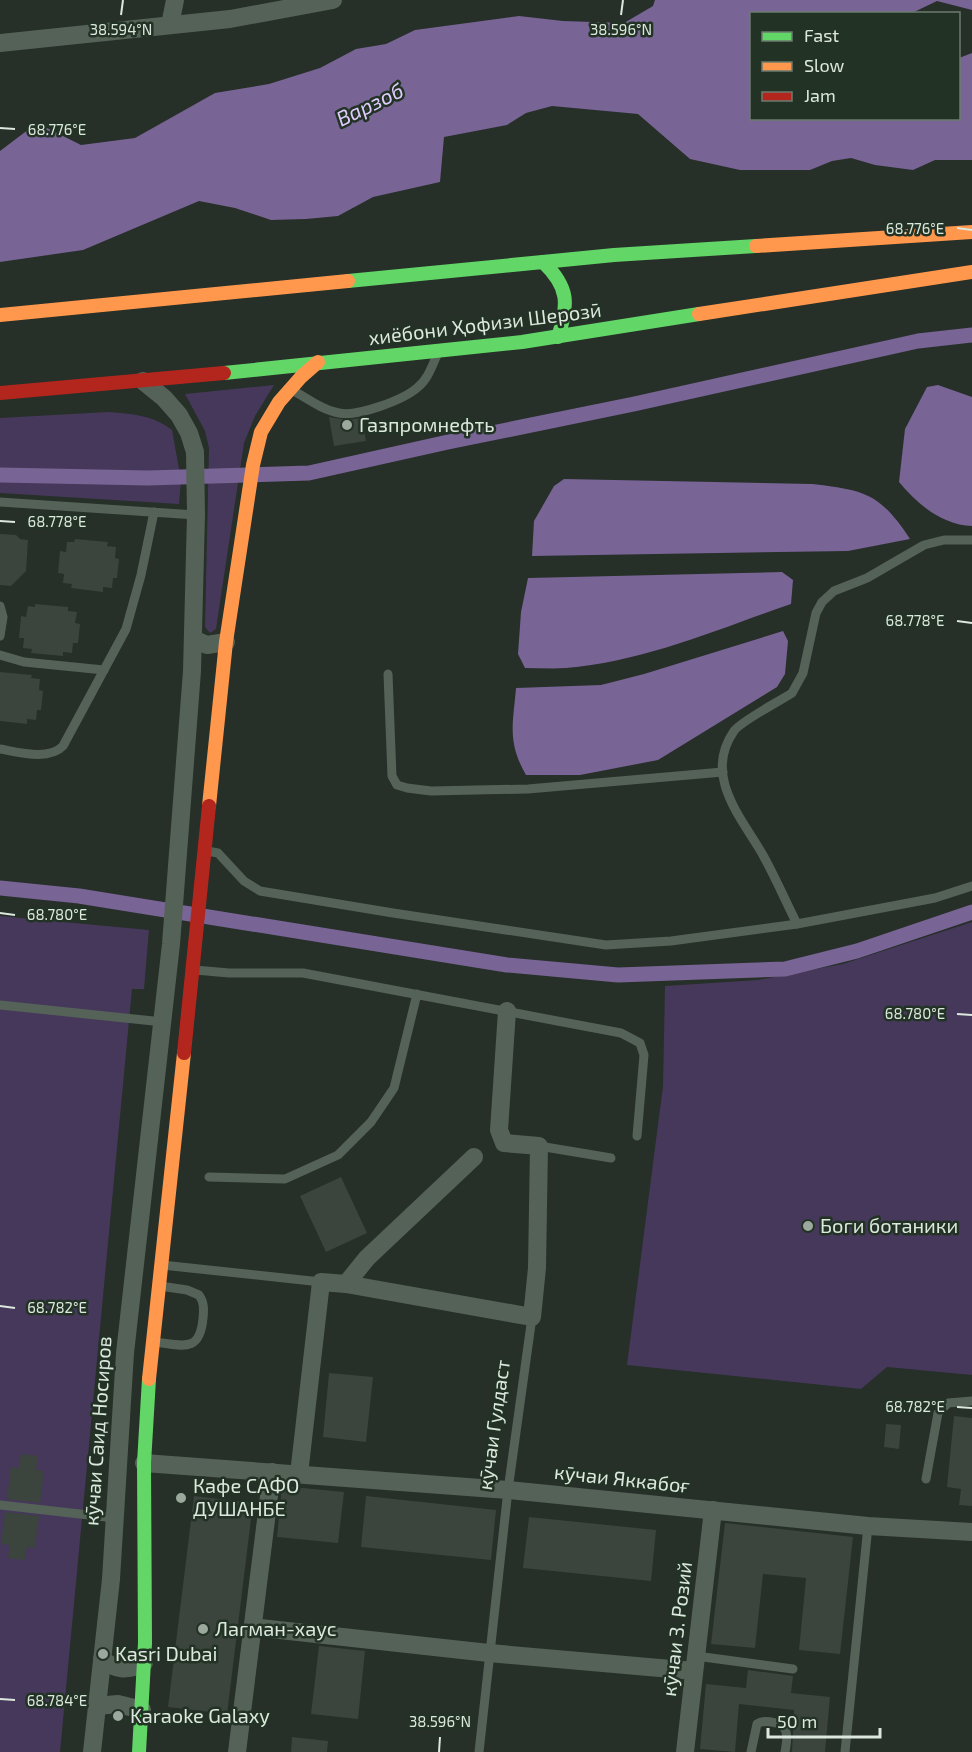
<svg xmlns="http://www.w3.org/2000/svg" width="972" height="1752" viewBox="0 0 972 1752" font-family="'Exo 2',sans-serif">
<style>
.green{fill:#46385a}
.water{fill:#786495}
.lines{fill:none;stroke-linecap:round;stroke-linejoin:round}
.canal{stroke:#786495;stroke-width:15}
.building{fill:#3b443d}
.lane{stroke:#556257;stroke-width:9}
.street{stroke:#556257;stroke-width:18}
.fast{stroke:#63d668;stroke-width:14}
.slow{stroke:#ff974d;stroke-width:14}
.jam{stroke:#b3261e;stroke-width:14}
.ticks{fill:none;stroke:#dce7dd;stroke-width:2}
.poi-dot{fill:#9ca79e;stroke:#223325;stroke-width:2}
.labels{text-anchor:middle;stroke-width:5;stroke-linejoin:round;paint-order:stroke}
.street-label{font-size:20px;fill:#dce7dd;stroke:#223325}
.poi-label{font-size:20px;fill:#dce7dd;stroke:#223325;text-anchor:start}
.water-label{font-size:21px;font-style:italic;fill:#dfcbfd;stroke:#223325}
.ticks-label{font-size:15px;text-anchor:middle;fill:#dce7dd;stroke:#223325;stroke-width:5;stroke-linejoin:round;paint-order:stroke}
</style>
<rect width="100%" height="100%" fill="#262f28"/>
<g class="green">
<polygon points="274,385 255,416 244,443 216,629 210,633 205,627 209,448 205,431 185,394"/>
<path d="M108,412C132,414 153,415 172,430L181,480L179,504L0,493V418Z"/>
<polygon points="0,916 149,930 144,989 132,989 60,1752 0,1752"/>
<polygon points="972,922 972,1375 887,1367 861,1389 627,1365 663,1086 665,986 758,980 843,964"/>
</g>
<g class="water">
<polygon points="655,0 972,0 972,10 937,1 912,13 752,14 752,118 958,118 959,58 972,53 972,160 935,160 913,170 875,165 851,158 832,161 810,170 740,170 690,159 638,114 552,106 526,113 507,125 444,137 440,182 373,197 338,216 306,219 271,220 235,208 199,201 83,250 0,262 0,151 37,123 81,145 135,138 215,93 269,84 320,68 356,49 386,44 415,30 519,16 563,21 624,23 653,6"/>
<path d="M938,385L972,397V526C942,525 917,504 899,482L905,429L927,387Z"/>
<path d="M564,479L812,484C864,490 880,493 910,539L848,551L532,556L534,521L554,486Z"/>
<path d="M782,572L793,580L791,604C719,629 643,662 566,668C553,669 539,668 525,668L518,654L521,612L528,578Z"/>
<path d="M783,631L788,641L785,674L777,687L658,760L580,775H526C507,742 513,724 516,688L601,685L644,674Z"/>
</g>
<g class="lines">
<g class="canal">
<polyline points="0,475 148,478 309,473 448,442 634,404 918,341 972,335"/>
<polyline points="0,888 79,896 507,965 618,975 785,969 857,951 972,912"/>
</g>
</g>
<g class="building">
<polygon points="329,417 347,420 362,418 366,441 334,446"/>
<polygon points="0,534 16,535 20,539 28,540 26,571 11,586 0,585"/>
<polygon points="75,539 108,542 107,546 116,547 115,558 119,559 117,578 113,578 112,588 103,587 103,592 71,588 72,584 63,583 64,574 58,573 60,551 66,552 67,542 74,542"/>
<polygon points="35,604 68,607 68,611 77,612 75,623 80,624 78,643 73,643 72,653 63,652 63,656 31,653 32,649 23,648 24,638 19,638 21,616 26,617 28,606 35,607"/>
<polygon points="0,672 32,675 31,678 40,679 39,690 43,691 41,710 37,710 36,720 27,719 27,724 0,721"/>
<polygon points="341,1177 367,1233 326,1252 300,1196"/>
<polygon points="329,1373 373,1377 366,1442 323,1437"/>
<polygon points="954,1416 972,1418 972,1506 959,1505 961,1489 947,1487"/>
<polygon points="886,1424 901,1425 899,1449 884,1447"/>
<polygon points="21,1454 38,1456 36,1470 44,1471 40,1503 7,1499 11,1467 19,1468"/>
<polygon points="282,1486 344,1492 338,1543 277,1537"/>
<polygon points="194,1496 253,1503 227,1714 168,1707"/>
<polygon points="366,1496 496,1510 491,1560 361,1547"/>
<polygon points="5,1512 39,1516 35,1548 27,1547 25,1560 8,1558 10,1545 1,1544"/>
<polygon points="529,1517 656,1530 651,1581 523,1568"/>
<polygon points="725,1523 853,1537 840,1654 799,1650 806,1578 763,1574 755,1648 711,1644"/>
<polygon points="319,1646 365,1651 358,1719 311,1714"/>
<polygon points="748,1670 793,1676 791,1693 830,1697 825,1752 792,1752 794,1710 739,1704 735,1752 700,1749 706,1684 746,1688"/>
<polygon points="292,1737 328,1741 327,1752 291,1752"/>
</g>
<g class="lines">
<g class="lane">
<path d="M292,390C307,398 322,410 339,413C357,417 404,400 418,387C428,379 432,366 437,355"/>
<polyline points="0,502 196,515"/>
<polyline points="0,606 3,617 0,636"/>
<polyline points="0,655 24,662 104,670"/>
<polyline points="388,674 392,776 397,785 407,788 431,791 528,789 723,772"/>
<path d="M0,749C18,752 49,761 63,746L126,629L141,575L154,512"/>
<polyline points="207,851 218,853 244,881 260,891 393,913 606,945 671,941 797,924 935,898 972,886"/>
<path d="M797,924C786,902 776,879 764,857C743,819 702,777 734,731C741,721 780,701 792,693L803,673L816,613L822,602L834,591L867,578L924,545L944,540H972"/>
<polyline points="195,970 229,973 303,973 621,1033 640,1043 644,1055 637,1136"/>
<polyline points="0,1005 163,1022"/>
<polyline points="539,1146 611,1158"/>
<polyline points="209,1177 285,1179 338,1155 371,1122 394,1088 417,994"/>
<polyline points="162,1265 321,1282"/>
<path d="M154,1342C182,1345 200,1354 203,1318C204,1309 204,1302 199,1295L187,1290L160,1286"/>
<polyline points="926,1479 938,1413 948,1403 972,1401"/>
<polyline points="0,1505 115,1518"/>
<polyline points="696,1656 793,1669"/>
<polyline points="479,1752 508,1490 532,1317"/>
<path d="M751,1752L757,1724C764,1719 784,1722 786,1732C788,1738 786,1746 785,1752"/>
<polyline points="845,1752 868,1526"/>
</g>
<g class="street">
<polyline points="170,25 175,0"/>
<polyline points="0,43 230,19 333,0"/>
<polyline points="193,639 207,645 226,642"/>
<polyline points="346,1284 367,1258 474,1157"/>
<polyline points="144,1463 508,1490 868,1526 972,1532"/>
<polyline points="299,1474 321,1282 346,1284 532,1317 537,1268 539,1146 504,1143 499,1130 507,1011"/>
<polyline points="252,1627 489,1653 694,1671"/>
<path d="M102,1659C116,1671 128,1671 144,1663"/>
<polyline points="97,1706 118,1704 142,1710"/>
<polyline points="92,1752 111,1579 125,1353 171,944 192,671 196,515 195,452 189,433 179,415 164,398 143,381"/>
<polyline points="237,1752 272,1472"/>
<polyline points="685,1752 713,1510"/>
</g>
<g class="fast">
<path d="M543,262C569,287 569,304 558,337"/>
<polyline points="348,281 614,255 756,246"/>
<polyline points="224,373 522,342 699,314"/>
<polyline points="139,1752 145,1643 144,1463 149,1379"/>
</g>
<g class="slow">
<polyline points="756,246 972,232"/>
<polyline points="699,314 972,272"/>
<polyline points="0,315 348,281"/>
<polyline points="209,806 226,642 253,465 261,432 279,402 301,377 318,362"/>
<polyline points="149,1379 184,1053"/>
</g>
<g class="jam">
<polyline points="0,393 224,373"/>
<polyline points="184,1053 209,806"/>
</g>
</g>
<path class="ticks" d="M121,15L123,0M621,15L623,0M0,128L15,129M957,228L972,230M0,521L15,522M957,621L972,623M0,913L15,915M957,1014L972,1015M0,1306L15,1308M957,1407L972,1408M0,1699L15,1700M439,1752L440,1737"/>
<g class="poi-dot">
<circle cx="347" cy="425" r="6"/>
<circle cx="808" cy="1226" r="6"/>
<circle cx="181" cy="1498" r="6"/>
<circle cx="203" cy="1629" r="6"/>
<circle cx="103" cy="1654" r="6"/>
<circle cx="118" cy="1716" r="6"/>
</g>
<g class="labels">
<g class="street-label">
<text transform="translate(485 324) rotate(-7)" y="7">хиёбони Ҳофизи Шерозӣ</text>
<text transform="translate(494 1425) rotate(-82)" y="7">кӯчаи Гулдаст</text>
<text transform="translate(98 1431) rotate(-86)" y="7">кӯчаи Саид Носиров</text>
<text transform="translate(622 1479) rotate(6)" y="7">кӯчаи Яккабоғ</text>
<text transform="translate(677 1629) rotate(-83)" y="7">кӯчаи З. Розий</text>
</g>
<g class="poi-label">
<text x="359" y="432">Газпромнефть</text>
<text x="820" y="1233">Боги ботаники</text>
<text x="193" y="1493">Кафе САФО<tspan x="193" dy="23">ДУШАНБЕ</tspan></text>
<text x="215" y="1636">Лагман-хаус</text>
<text x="115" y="1661">Kasri Dubai</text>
<text x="130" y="1723">Karaoke Galaxy</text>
</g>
<g class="water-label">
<text transform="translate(370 105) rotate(-26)" y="7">Варзоб</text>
</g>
</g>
<g class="ticks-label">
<text x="121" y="35">38.594°N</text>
<text x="621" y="35">38.596°N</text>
<text x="57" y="135">68.776°E</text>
<text x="915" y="234">68.776°E</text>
<text x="57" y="527">68.778°E</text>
<text x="915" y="626">68.778°E</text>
<text x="57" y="920">68.780°E</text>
<text x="915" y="1019">68.780°E</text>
<text x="57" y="1313">68.782°E</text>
<text x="915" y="1412">68.782°E</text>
<text x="57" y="1706">68.784°E</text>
<text x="440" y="1727">38.596°N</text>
</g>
<rect x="750" y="12" width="210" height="108" fill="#223325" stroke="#6c7b6f" stroke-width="1.5"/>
<rect x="762" y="32" width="30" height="9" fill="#63d668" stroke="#6c7b6f" stroke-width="1.5"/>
<text x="804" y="42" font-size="18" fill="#dce7dd">Fast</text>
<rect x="762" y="62" width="30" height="9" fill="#ff974d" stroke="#6c7b6f" stroke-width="1.5"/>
<text x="804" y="72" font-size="18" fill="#dce7dd">Slow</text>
<rect x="762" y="92" width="30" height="9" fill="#b3261e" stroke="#6c7b6f" stroke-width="1.5"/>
<text x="804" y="102" font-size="18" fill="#dce7dd">Jam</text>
<path d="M768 1728v9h112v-9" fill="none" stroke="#dce7dd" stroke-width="3"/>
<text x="777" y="1728" font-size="18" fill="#dce7dd" stroke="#223325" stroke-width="4.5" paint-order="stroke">50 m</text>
</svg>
